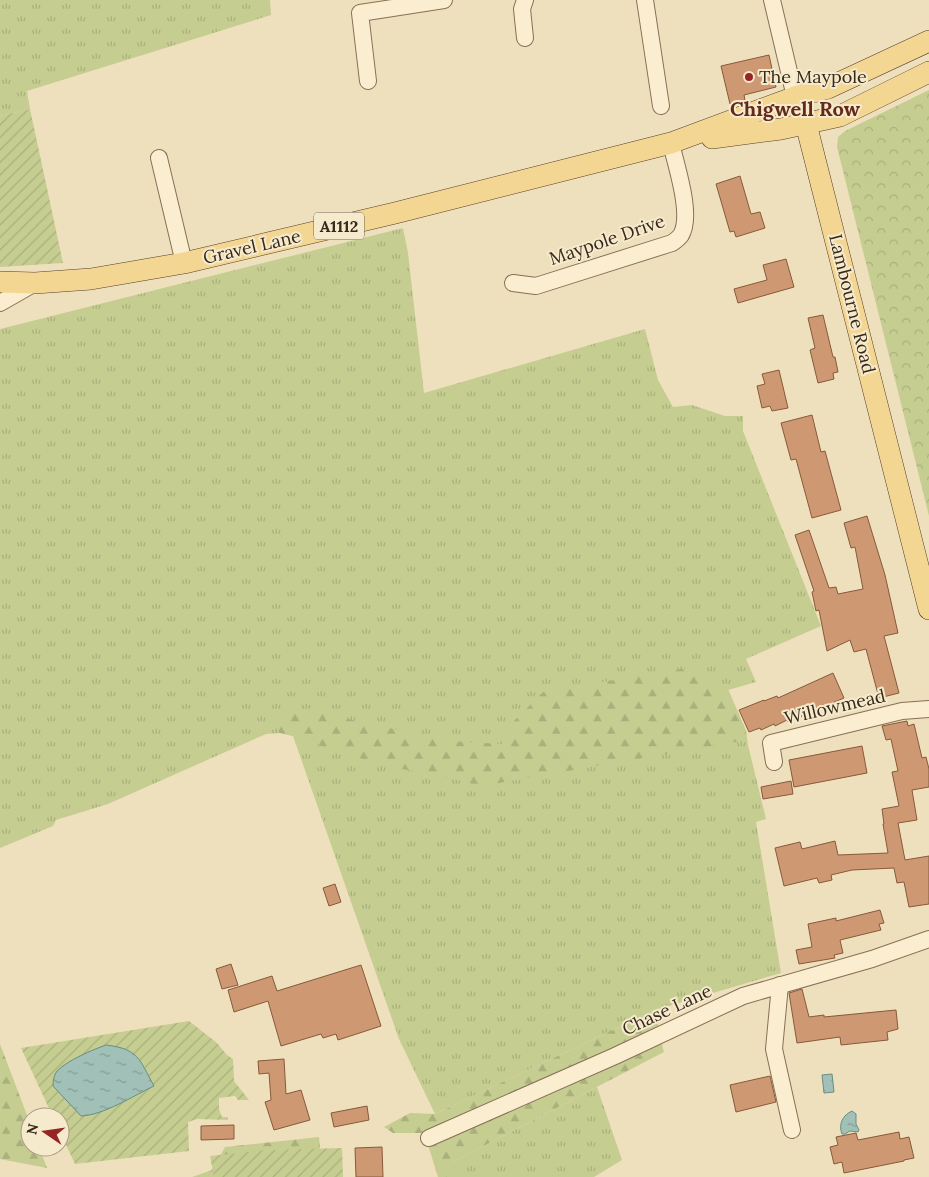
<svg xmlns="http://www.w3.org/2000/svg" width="929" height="1177" viewBox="0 0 929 1177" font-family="Lora,serif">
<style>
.grass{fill:url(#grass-tufts)}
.forest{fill:url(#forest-firs)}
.park{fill:url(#park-crowns)}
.garden{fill:url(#garden-furrows)}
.water{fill:url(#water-ripples);stroke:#688d84}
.building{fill:#ce9972;stroke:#87593b}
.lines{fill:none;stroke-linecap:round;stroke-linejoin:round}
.minor-casing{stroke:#877056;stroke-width:18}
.major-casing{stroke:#543e2b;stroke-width:22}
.minor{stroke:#faedd0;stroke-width:16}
.major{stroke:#f4d693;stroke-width:21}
.poi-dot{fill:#972525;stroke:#f6eacd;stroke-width:2}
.labels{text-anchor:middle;stroke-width:4;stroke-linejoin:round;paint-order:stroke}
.shield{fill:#f6eacd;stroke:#706250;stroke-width:1}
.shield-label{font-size:16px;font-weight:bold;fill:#36281b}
.poi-label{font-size:18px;fill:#36281b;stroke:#f6eacd;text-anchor:start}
.street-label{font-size:18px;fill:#36281b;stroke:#f6eacd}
.quarter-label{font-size:20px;font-weight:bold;fill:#632919;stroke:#f6eacd}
</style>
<defs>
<pattern id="grass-tufts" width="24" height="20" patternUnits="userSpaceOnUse" patternTransform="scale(1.25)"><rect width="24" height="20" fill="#c5cd91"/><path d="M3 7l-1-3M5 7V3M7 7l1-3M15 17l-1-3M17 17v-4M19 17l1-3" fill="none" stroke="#aab07c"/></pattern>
<pattern id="forest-firs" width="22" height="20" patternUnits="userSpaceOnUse" patternTransform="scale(1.25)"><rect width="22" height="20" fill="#c5cd91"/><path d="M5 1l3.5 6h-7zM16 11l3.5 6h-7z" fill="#aab07c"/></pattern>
<pattern id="park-crowns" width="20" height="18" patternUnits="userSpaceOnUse" patternTransform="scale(1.25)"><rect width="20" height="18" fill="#c5cd91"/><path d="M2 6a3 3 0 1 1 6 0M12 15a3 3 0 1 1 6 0" fill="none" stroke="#aab07c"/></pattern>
<pattern id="garden-furrows" width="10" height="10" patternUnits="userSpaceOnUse" patternTransform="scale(1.25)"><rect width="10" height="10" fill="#c5cd91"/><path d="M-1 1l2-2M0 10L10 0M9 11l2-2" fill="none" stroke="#aab07c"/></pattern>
<pattern id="water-ripples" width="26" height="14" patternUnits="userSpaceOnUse" patternTransform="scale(1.25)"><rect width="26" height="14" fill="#a1c0b7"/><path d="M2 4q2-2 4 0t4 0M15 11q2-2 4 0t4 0" fill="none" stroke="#849c94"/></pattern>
</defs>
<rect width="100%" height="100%" fill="#efe0bd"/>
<g class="grass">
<polygon points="0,0 270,0 271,15 27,91 30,109 0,116"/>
<polygon points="403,228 408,253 424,393 645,329 658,380 673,407 692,405 725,416 743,416 743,431 821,626 746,659 756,682 728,690 746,731 748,745 766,819 756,822 781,973 655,1010 435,1114 399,1039 293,736 280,733 266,734 108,804 56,820 53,826 0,848 0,329"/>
<polygon points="597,1087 622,1160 594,1177 451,1177 451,1163"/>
</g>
<g class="forest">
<polygon points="687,668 709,679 716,691 728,689 746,731 747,740 481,786 442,776 396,768 341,753 293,736 280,733 275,718 302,709 449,741 502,744 511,724 543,692"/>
<polygon points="655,1010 659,1029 424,1133 393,1133 384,1127 410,1113 435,1114"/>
<polygon points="661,1041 664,1052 451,1163 451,1177 438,1177 428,1145"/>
<polygon points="0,1044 30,1123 30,1147 39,1147 47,1168 0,1159"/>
<polygon points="319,1137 321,1158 265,1177 192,1177 212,1170 225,1147"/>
</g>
<polygon class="park" points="929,90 929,516 837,147 838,137 845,131"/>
<g class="garden">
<polygon points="30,109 63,263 0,267 0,116"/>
<polygon points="189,1021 217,1043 227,1055 233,1059 234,1081 249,1100 238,1100 235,1096 219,1098 219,1109 222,1117 228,1117 228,1120 197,1119 188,1122 189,1151 75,1164 60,1132 60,1117 53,1117 21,1048"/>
<polygon points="342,1148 343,1177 214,1177 210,1156 268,1150"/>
</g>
<g class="water">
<path d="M106,1045C139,1049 139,1059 154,1086C133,1096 104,1115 81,1116L53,1086C53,1080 54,1075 57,1071C68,1060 92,1050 106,1045Z"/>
<polygon points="832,1074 834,1092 824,1093 822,1075"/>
<path d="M852,1111L856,1114V1124L859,1130L858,1132L850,1131L845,1134H842C838,1124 843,1115 852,1111Z"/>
</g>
<g class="building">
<polygon points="769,55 776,87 744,95 745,100 730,104 721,66"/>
<polygon points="740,176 751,214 760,212 765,228 736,237 734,231 730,232 716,184"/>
<polygon points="786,259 794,287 738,303 734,289 767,280 763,265"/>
<polygon points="823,315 833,357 835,357 838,372 833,373 834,379 818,383 810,350 815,348 808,318"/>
<polygon points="779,370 788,408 772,411 770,406 762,408 757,386 765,384 762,374"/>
<polygon points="812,415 821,452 825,451 841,510 812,518 796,459 791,460 781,423"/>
<polygon points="867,516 885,575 898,633 884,636 899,693 879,698 866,649 854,652 850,640 827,651 819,610 816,611 812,592 814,591 795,535 809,530 829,588 836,587 838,594 863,589 855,547 851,548 844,523"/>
<polygon points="833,673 844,698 788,722 787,720 775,726 774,724 761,730 760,728 749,732 739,710 764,700 764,701 777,696 778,698"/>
<polygon points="907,721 908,726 914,724 922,758 926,757 929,769 929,787 912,790 917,820 898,823 905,860 929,856 929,904 909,907 904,882 897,883 894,868 852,870 831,875 832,880 819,883 817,878 784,886 775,848 800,842 802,849 835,841 838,855 888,853 883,824 884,824 882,809 899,806 892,772 898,771 891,739 886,740 882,726"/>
<polygon points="862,746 867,773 794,787 789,760"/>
<polygon points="791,781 793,794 763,799 761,787"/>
<polygon points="335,884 341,902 329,906 323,888"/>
<polygon points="880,910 884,923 879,924 881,930 840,940 843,953 834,955 835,958 799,964 796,950 812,947 808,924 836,918 836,921"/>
<polygon points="231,964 238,985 222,989 216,969"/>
<polygon points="361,965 381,1026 338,1040 336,1034 323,1038 321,1034 281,1046 268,1001 234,1012 228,990 272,976 277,991"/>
<polygon points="802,989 809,1017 824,1015 824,1017 896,1010 898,1029 887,1032 888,1040 841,1045 840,1037 797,1043 789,993"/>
<polygon points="284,1059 286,1094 301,1090 310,1120 274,1130 265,1102 271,1100 269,1073 259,1074 258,1061"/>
<polygon points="770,1076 776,1102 736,1112 730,1085"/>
<polygon points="367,1106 369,1120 334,1127 331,1113"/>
<polygon points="234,1125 234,1139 201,1140 201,1126"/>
<polygon points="899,1132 900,1139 909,1137 914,1158 904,1160 904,1161 844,1173 842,1162 834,1164 830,1147 838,1145 836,1137 856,1133 858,1140"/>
<polygon points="382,1147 383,1177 356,1177 355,1148"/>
</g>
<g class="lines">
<defs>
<g id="minor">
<polyline points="525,0 522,9 525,38"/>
<polyline points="645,0 661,106"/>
<polyline points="772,0 795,97"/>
<polyline points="368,81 360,13 444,0"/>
<polyline points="159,158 184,263"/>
<path d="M513,283L536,286L672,243C675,241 679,238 681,235C693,215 676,166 671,143"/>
<polyline points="0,303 35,283"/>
<polyline points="774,762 771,743 902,711 929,709"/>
<polyline points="780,985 774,1049 792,1130"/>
<polyline points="429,1138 615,1056 743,996 872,959 929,939"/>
</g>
<g id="major">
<polyline points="795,97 806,124 929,609"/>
<polyline points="712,138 781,129 840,116 929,72"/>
<polyline points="0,282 35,283 91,279 184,263 395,213 671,143 795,97 828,88 929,41"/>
</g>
</defs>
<use href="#minor" class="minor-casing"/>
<use href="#major" class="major-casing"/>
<use href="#minor" class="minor"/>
<use href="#major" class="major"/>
</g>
<circle class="poi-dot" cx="749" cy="77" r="5"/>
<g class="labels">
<rect class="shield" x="314" y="212.5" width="50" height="27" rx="4"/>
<g class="shield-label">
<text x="339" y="232">A1112</text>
</g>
<g class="poi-label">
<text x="759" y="83">The Maypole</text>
</g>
<g class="street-label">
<text transform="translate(607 240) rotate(-19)" y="6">Maypole Drive</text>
<text transform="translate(252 247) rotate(-13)" y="6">Gravel Lane</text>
<text transform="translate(852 304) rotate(76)" y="6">Lambourne Road</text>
<text transform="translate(835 707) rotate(-13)" y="6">Willowmead</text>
<text transform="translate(667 1010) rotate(-25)" y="6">Chase Lane</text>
</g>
<g class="quarter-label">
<text x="795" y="116">Chigwell Row</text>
</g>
</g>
<g transform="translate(45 1132) rotate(283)"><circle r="24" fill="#f6eacd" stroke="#a99c86"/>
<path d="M0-4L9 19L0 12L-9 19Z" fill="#972525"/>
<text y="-8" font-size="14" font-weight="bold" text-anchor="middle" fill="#36281b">N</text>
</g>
</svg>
